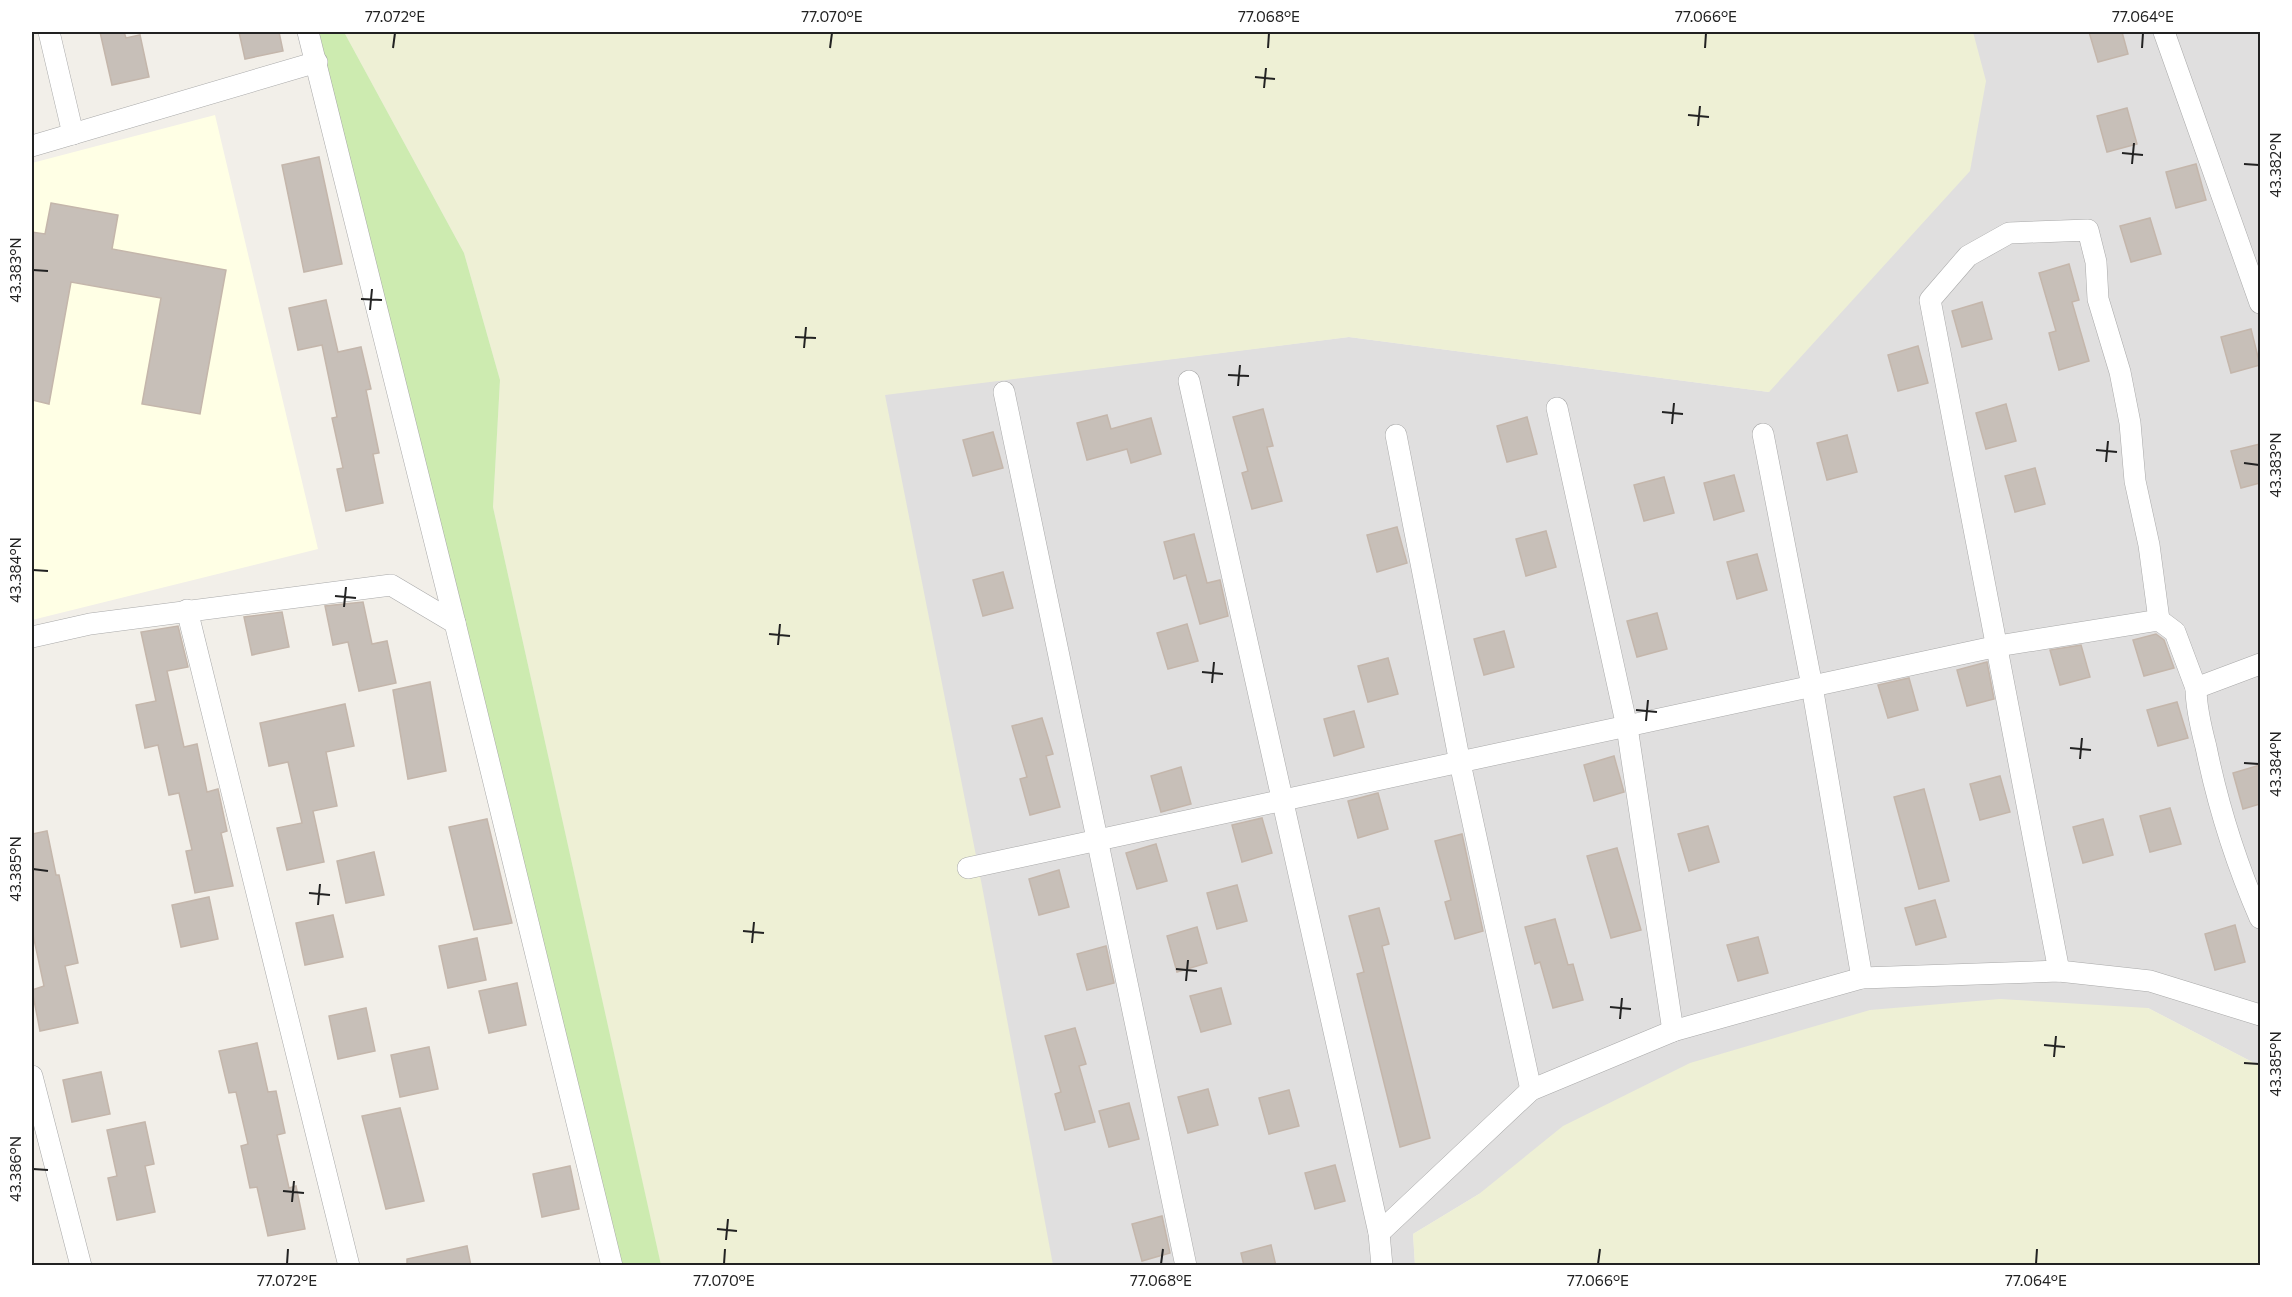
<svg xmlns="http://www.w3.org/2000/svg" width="2292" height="1297" viewBox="0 0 2292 1297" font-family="Commissioner,sans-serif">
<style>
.residential{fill:#e0dfdf}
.education{fill:#ffffe5}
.farmland{fill:#eef0d5}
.grass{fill:#cdebb0}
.building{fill:#c7bfb8;stroke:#c4b6ab;stroke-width:1.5}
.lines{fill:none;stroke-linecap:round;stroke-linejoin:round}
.street-casing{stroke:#a9a9a9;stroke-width:22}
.street{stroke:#fff;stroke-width:21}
.ticks{fill:none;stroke:#222;stroke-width:2}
.neatline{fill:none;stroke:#222;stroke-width:2}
.ticks-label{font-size:15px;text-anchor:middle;fill:#222}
</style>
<rect width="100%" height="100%" fill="#f2efe9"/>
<polygon class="residential" points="1941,32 2260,32 2260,1066 2148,1008 1479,1194 1413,1234 1415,1265 1002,1265 856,398 1349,337 1769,392"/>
<polygon class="education" points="215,115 318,549 32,620 32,163"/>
<g class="farmland">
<polygon points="344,32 1973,32 1986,81 1970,171 1769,392 1349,337 885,395 982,886 1053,1265 661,1266 493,507 500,380 464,253"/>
<polygon points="2000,999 2148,1008 2260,1066 2260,1265 1415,1265 1413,1234 1479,1194 1563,1126 1690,1063 1870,1010"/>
</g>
<polygon class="grass" points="309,32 344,32 464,253 500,380 493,507 661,1265 614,1265"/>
<g class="building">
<polygon points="100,32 124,32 126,38 140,35 149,77 112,85"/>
<polygon points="239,32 279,32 283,51 245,59"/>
<polygon points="2089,32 2122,32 2128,54 2098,62"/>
<polygon points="2127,108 2137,144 2107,152 2097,116"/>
<polygon points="319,157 342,264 304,272 282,165"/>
<polygon points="2196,164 2206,200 2176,208 2166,172"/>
<polygon points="51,203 118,215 112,249 226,270 200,414 142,404 161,298 71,282 49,404 32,400 32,232 45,234"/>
<polygon points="2150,218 2161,254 2131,262 2120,226"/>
<polygon points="2069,264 2079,300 2072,302 2089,361 2059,370 2049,333 2056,331 2039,273"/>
<polygon points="326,300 338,352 361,347 371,389 366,390 379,453 373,454 383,503 346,511 337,469 343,468 332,418 337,417 322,345 298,350 289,308"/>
<polygon points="1982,302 1992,339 1962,347 1952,311"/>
<polygon points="2251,329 2260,365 2231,373 2221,337"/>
<polygon points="1918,346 1928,383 1898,391 1888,355"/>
<polygon points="2006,404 2016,441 1986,449 1976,413"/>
<polygon points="1263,409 1273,446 1267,447 1282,501 1252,509 1242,473 1248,471 1233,417"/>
<polygon points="1107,415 1111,429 1151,418 1161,454 1131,463 1127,449 1087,460 1077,423"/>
<polygon points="1527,417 1537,454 1507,462 1497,426"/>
<polygon points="993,432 1003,468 973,476 963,440"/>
<polygon points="1847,435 1857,472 1827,480 1817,443"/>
<polygon points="2260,444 2260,483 2241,488 2231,451"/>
<polygon points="2035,468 2045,504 2015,512 2005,476"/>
<polygon points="1734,475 1744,511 1714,520 1704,483"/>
<polygon points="1664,477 1674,513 1644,521 1634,485"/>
<polygon points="1397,527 1407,563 1377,572 1367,535"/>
<polygon points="1546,531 1556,567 1526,576 1516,539"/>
<polygon points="1194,534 1207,583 1220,580 1228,616 1200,624 1186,575 1174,579 1164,542"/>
<polygon points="1757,554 1767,590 1737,599 1727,562"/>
<polygon points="1003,572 1013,608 983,616 973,580"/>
<polygon points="363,602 372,644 387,641 396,683 359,691 348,642 333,645 325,606"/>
<polygon points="282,612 289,647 252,655 244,617"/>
<polygon points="1657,613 1667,649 1637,657 1627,621"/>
<polygon points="1187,624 1198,661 1168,669 1157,633"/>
<polygon points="178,626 188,667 167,671 184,747 197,744 207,792 218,789 227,831 221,833 233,886 195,893 186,851 192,850 179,793 169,795 158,745 145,748 136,705 156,701 141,632"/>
<polygon points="1504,631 1514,667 1484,675 1474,639"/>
<polygon points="2156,634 2164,640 2174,668 2144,676 2133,640"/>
<polygon points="2081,645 2090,677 2060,685 2050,650"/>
<polygon points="1388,658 1398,694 1368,702 1358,666"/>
<polygon points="1987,662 1994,699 1967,706 1957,670"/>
<polygon points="1909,678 1918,710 1888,718 1878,685"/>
<polygon points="430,682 446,771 408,779 393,690"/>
<polygon points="2177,702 2188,738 2158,746 2147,710"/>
<polygon points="345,704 354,746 326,752 337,806 313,811 324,862 287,870 277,828 302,823 288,762 269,766 260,723"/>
<polygon points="1354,711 1364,747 1334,756 1324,719"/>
<polygon points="1042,718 1053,754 1046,756 1060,807 1030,815 1020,779 1027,777 1012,726"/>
<polygon points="1614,756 1624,792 1594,801 1584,765"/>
<polygon points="2260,765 2260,804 2243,809 2233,773"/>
<polygon points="1181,767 1191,804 1161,812 1151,776"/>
<polygon points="2000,776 2010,812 1980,820 1970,784"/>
<polygon points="1924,789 1949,881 1919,889 1894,797"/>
<polygon points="1378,793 1388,829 1358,838 1348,801"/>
<polygon points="2170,808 2181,844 2150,852 2140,816"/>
<polygon points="1262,818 1272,853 1242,862 1232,825"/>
<polygon points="487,819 512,923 474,930 449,827"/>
<polygon points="2103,819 2113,855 2083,863 2073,827"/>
<polygon points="1708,826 1719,862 1689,871 1678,834"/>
<polygon points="47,831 56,875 59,875 78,963 65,966 78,1023 40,1031 32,990 44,986 32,930 32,834"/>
<polygon points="1462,834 1483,931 1455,939 1445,902 1451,900 1435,841"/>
<polygon points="1156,844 1167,881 1137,889 1126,853"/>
<polygon points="1617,848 1641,930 1611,938 1587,856"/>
<polygon points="374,852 384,895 346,903 337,861"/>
<polygon points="1059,870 1069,907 1039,915 1029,879"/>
<polygon points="1237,885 1247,921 1217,929 1207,893"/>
<polygon points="209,897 218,939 181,947 172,905"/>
<polygon points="1935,900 1946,937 1916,945 1905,908"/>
<polygon points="1379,908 1389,944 1382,946 1430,1138 1400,1147 1357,974 1364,972 1349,916"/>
<polygon points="333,915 343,957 305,965 296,923"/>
<polygon points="1555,919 1568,965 1573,964 1583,1000 1553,1008 1540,962 1535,964 1525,927"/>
<polygon points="2235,925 2245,962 2215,970 2205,934"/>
<polygon points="1197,927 1207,963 1177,972 1167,936"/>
<polygon points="1758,937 1768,973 1738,981 1727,945"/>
<polygon points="477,938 486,980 448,988 439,946"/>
<polygon points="1106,946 1114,983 1087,990 1077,954"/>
<polygon points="517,983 526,1025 489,1033 479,991"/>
<polygon points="1221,988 1231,1024 1201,1032 1190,996"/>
<polygon points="366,1008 375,1051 338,1059 329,1016"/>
<polygon points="1075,1028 1086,1064 1079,1066 1095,1122 1065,1130 1055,1094 1061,1092 1045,1036"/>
<polygon points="257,1043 268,1092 276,1091 285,1133 277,1135 289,1188 296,1186 305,1229 268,1236 257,1187 250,1188 241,1146 248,1144 236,1092 229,1093 219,1051"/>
<polygon points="429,1047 438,1089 400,1097 391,1055"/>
<polygon points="101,1072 110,1114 72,1122 63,1080"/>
<polygon points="1208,1089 1218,1125 1188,1133 1178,1097"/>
<polygon points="1289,1090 1299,1126 1269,1134 1259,1098"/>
<polygon points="1129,1103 1139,1139 1109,1147 1099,1111"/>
<polygon points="400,1108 424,1201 386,1209 362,1116"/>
<polygon points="145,1122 154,1164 145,1166 155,1212 117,1220 108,1178 117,1176 107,1130"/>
<polygon points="1335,1165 1345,1201 1315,1209 1305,1173"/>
<polygon points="570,1166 579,1209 542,1217 533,1174"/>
<polygon points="1162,1216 1170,1253 1142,1261 1132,1224"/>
<polygon points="1271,1245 1276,1266 1244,1266 1241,1253"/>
<polygon points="467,1246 471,1266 407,1266 407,1259"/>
</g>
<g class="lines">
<defs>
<g id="street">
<polyline points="49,32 73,134"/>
<polyline points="308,32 455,623"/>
<polyline points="2164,32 2260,303"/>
<polyline points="32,146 317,62"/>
<polyline points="1189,381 1379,1233 1382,1266"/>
<polyline points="1004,392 1186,1266"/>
<polyline points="1557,408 1627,727 1673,1031"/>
<polyline points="1763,434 1812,686 1862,978"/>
<polyline points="1396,435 1460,763 1531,1090"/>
<polyline points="187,610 349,1266"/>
<polyline points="32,637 90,624 391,585 455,623 612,1266"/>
<path d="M2196,688C2196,708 2201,728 2206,747C2218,806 2236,863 2260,918"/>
<polyline points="968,868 1998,646 2159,620 2175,632 2196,688 2260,664"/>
<polyline points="2059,971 1930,300 1968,256 2009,233 2088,230 2096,262 2098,299 2120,372 2130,423 2135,481 2149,545 2159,620"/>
<polyline points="32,1076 81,1266"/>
<polyline points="1379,1233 1531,1090 1673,1031 1862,978 2059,971 2150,981 2260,1015"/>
</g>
</defs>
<use href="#street" class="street-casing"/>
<use href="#street" class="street"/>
</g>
<path class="ticks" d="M393,48L395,33M830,48L832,33M1268,48L1269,33M1705,48L1706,33M2142,48L2143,33M1255,77L1275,79M1264,88L1266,68M1688,115L1709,117M1698,126L1700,106M2122,153L2143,155M2132,164L2134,143M2244,164L2259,165M33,270L48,271M361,299L382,300M370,310L372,289M795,337L816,338M804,348L806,327M1228,375L1249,376M1238,386L1240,365M1662,412L1683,414M1672,424L1674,403M2096,450L2117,452M2106,462L2108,441M2244,463L2259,465M33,570L48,571M335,596L356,598M344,607L346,587M769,634L790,636M778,645L780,624M1202,672L1223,674M1212,683L1214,662M1636,710L1657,712M1646,721L1648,700M2070,748L2091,750M2080,759L2082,738M2244,763L2259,764M33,869L48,871M309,893L330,895M318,905L320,884M743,931L764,933M752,943L754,922M1176,969L1197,971M1186,981L1188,960M1610,1007L1631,1009M1620,1019L1622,998M2044,1045L2065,1047M2054,1057L2056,1036M2244,1063L2259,1064M33,1169L48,1170M283,1191L304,1193M292,1202L294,1181M717,1229L737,1231M726,1240L728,1219M287,1264L288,1249M724,1264L725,1249M1161,1264L1163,1249M1598,1264L1600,1249M2036,1264L2037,1249"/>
<rect width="2292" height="1297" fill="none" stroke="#ffffff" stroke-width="66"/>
<rect x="33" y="33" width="2226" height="1231" class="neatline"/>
<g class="ticks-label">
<text x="395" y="22">77.072°E</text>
<text x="832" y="22">77.070°E</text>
<text x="1269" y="22">77.068°E</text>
<text x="1706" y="22">77.066°E</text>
<text x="2143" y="22">77.064°E</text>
<text transform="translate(2276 165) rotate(-90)" y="5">43.382°N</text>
<text transform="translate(16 270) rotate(-90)" y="5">43.383°N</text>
<text transform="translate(2276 465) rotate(-90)" y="5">43.383°N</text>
<text transform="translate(16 570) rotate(-90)" y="5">43.384°N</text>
<text transform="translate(2276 764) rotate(-90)" y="5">43.384°N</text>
<text transform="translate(16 869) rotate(-90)" y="5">43.385°N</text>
<text transform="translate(2276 1064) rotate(-90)" y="5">43.385°N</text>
<text transform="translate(16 1169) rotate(-90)" y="5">43.386°N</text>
<text x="287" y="1286">77.072°E</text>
<text x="724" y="1286">77.070°E</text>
<text x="1161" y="1286">77.068°E</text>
<text x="1598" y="1286">77.066°E</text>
<text x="2036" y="1286">77.064°E</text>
</g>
</svg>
